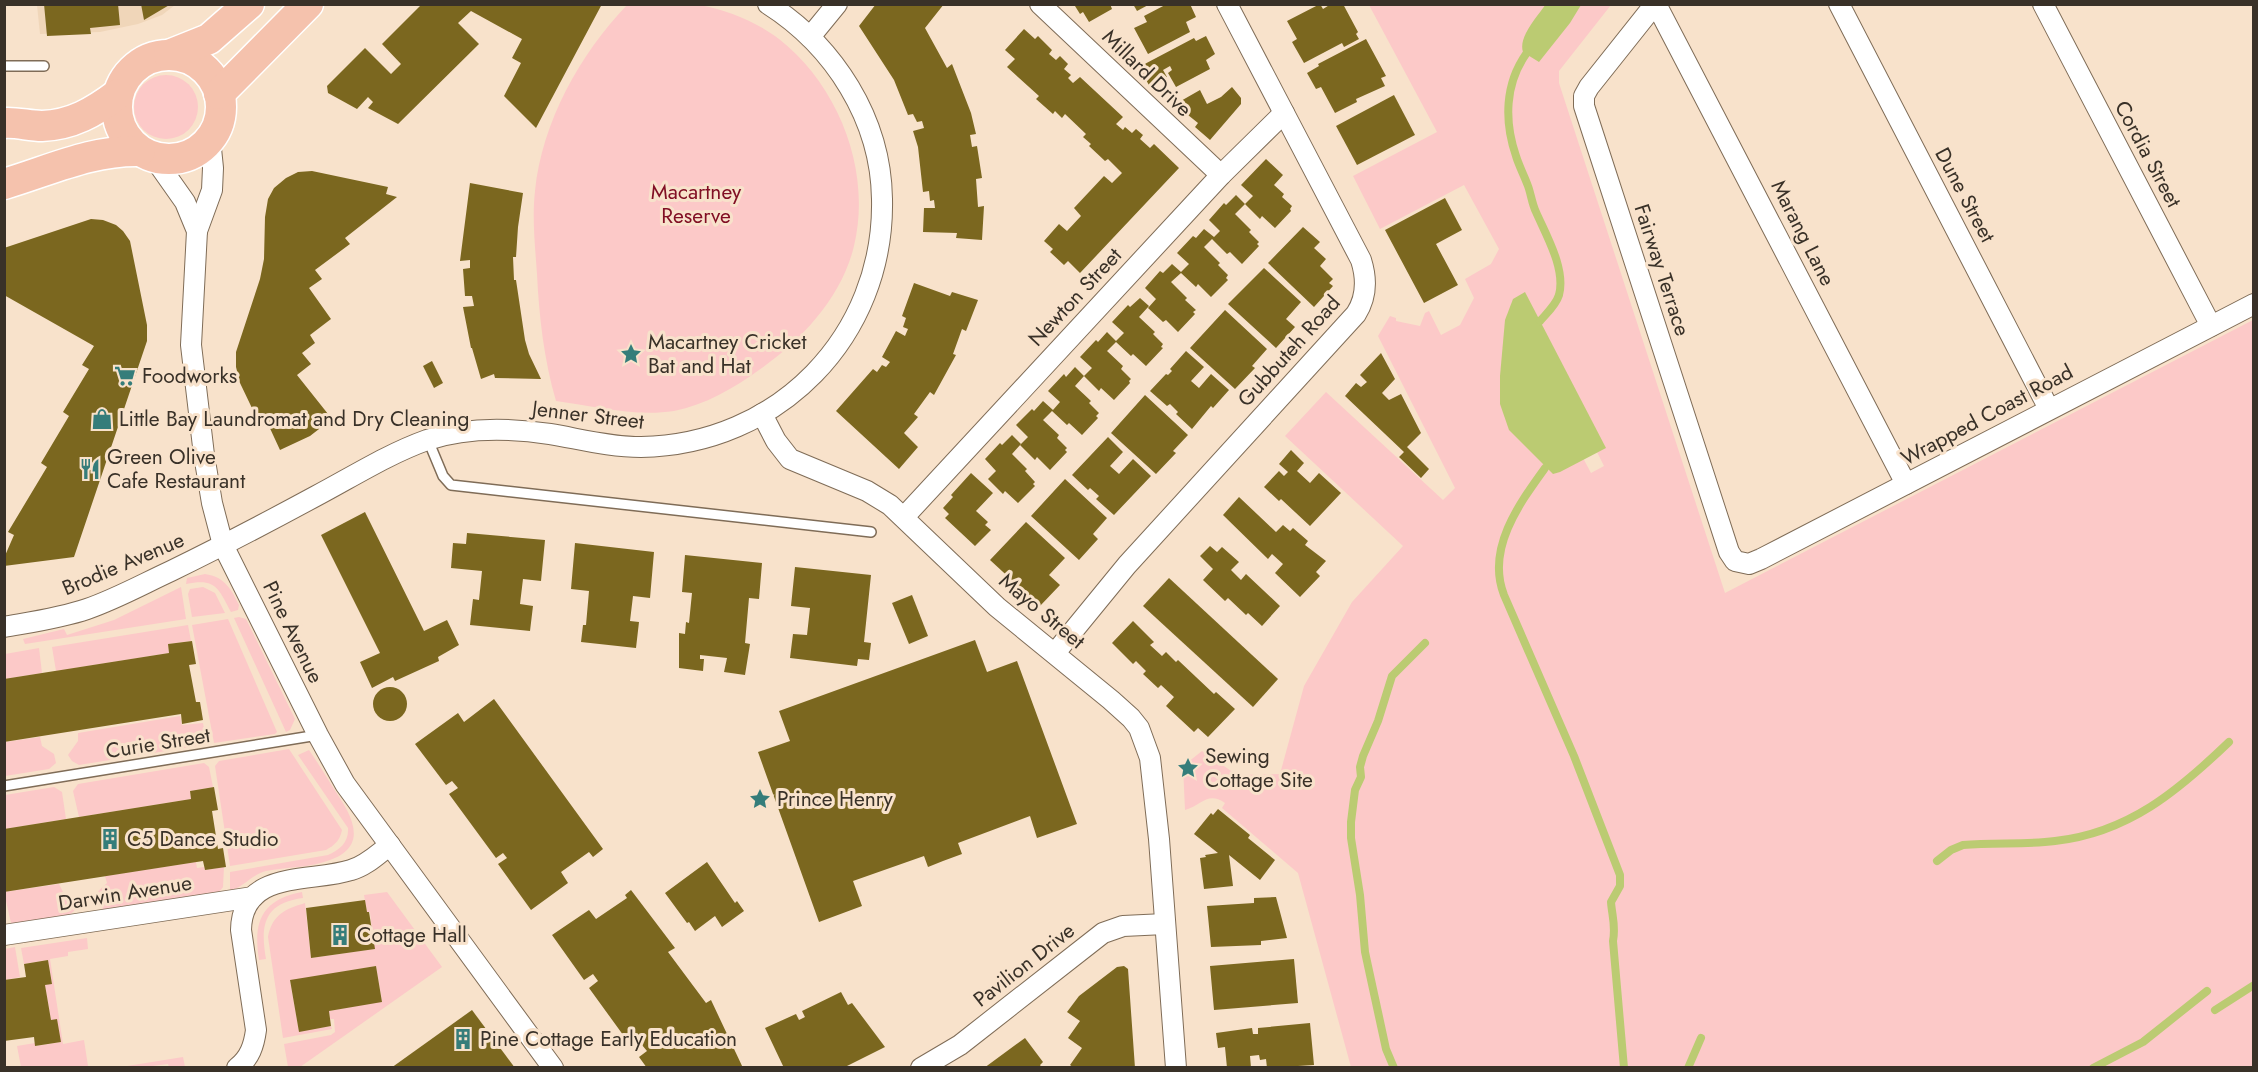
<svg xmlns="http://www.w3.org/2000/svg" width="2258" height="1072" viewBox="0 0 2258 1072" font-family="Jost,sans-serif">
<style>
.built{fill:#f0d6b9}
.green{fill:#fcc9c8;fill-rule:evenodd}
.water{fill:#bbcb72}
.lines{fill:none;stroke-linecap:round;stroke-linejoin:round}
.stream{stroke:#bbcb72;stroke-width:8}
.building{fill:#7b671f}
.service-casing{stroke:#7f6c57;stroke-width:12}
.minor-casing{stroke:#7f6c57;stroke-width:22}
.primary-casing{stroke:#fff;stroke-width:33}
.service{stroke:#fff;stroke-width:9}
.minor{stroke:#fff;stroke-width:20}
.primary{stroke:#f5c2ad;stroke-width:30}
.labels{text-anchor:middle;stroke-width:6;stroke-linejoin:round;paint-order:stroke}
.street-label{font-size:21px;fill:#393128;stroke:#f8e2cb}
.park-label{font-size:21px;fill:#810f24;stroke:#f8e2cb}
.poi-label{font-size:21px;fill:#393128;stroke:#f8e2cb;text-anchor:start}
</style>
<rect width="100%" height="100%" fill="#f8e2cb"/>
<polygon class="built" points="37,5 175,5 162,15 138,24 100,32 40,34"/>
<g class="green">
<path d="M627,5C650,4 677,1 700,5C727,10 757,22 779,39C839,86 872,171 854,246C842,297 801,341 759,370C734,388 705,405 674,411C635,417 594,406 556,401C544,360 539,316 537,274C535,246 532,218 535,191C542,122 580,54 627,5Z"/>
<path d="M1369,5H1611L1559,71V83L1725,593L2253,320V1067H1351L1298,873L1222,808L1225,803C1208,791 1202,805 1185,810L1183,766L1202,751L1237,775L1280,774L1304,686L1352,602L1403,546L1285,436L1326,392L1443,500L1455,488L1378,336L1390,316L1396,318V321L1420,326L1425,313L1429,311L1441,335L1460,325L1474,298L1465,279L1491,264L1499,249L1464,185L1380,229L1353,176L1437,132ZM1597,452L1604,466L1591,473L1583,458Z"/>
<circle cx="166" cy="107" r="32"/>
<path d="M205,574C225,577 231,589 239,605L238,610L231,612C218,588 216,578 186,584L187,578Z"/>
<polygon points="181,587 186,619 25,644 23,639 64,629 67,635 114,620"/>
<polygon points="203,587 215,593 225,613 192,617 188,594 190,589"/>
<polygon points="239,617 246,619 295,719 290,730 286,732 234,618"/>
<polygon points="228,619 277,732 275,734 214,743 192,625"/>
<polygon points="188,625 191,641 168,644 169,653 56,671 52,647"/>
<polygon points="39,648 42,673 5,679 5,654"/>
<polygon points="180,716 182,725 203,723 206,740 203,745 79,765 72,761 68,755 78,741 78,733"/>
<polygon points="40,737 42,746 54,754 56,763 49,769 5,776 5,742"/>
<path d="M289,749L342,830C340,840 335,845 326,850L230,866L215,766L219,761Z"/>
<path d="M309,750C318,763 326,776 334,789C350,813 371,845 330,860C310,868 286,867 266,871C252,874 243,888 230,890V872L328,855C340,850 349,842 348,828L298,755Z"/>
<polygon points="204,763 209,767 213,787 190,791 191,799 79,817 73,791 78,784"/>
<polygon points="54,787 62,792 66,819 5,829 5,795"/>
<path d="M196,862L197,868L204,867L205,870L224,867L223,887L219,892L105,911C100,905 94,906 93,896L107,883L105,876Z"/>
<polygon points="59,884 63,892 76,899 78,904 74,911 69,915 15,925 11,923 4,892"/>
<path d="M302,892L303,898C264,903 260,925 266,959L259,960C253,922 261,900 302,892Z"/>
<path d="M387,892L442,967L300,1067H288L284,1044L331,1035L335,1032L334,1019H330L329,1011L382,1001L376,966L290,981L299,1031L331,1026L332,1029L283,1038L268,937C272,915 285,909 305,903L311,958L374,949L370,912H367L364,895Z"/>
<polygon points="87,938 88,949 68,952 68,956 50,959 63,1044 84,1040 88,1066 21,1067 17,1046 35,1043 36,1046 61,1042 51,1020 45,985 52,983 48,960 24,964 21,948"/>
<polygon points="15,947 20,977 5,980 5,949"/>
<polygon points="183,1057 185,1067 169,1067 168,1064 145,1067 121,1067"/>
</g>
<g class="water">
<path d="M1546,4L1581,5L1570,23L1539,62L1523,52C1518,37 1537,17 1546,4Z"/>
<polygon points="1525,292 1606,448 1560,472 1553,474 1509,430 1500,404 1500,376 1505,320 1513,299"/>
</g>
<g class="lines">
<g class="stream">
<path d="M1526,54C1505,84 1504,121 1516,156C1519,166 1524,175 1528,186C1531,194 1532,204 1536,212C1546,235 1566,269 1559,295C1556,305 1547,313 1540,321"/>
<path d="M1545,468C1519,504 1486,549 1504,595L1574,756L1620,875V886L1611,902C1612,916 1616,926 1613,941L1624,1068"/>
<path d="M1937,861L1951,850L1963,845C1994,842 2025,845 2055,841C2128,833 2178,791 2229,742"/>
<polyline points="2215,1010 2254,985"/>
<polyline points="1394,1068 1386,1049 1365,952 1360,895 1351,838 1351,822 1355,790 1361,777 1360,767 1363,756 1378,721 1392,676 1425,643"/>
<polyline points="1688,1068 1701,1038"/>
<polyline points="2093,1068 2143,1042 2207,991"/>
</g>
</g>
<g class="building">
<polygon points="44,4 118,4 120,25 90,28 91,34 47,36"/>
<polygon points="141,4 171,4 144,20"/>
<polygon points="422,4 602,4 536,128 504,96 521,63 512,58 522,39 471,11 458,23 479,44 398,124 368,108 373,102 368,97 357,109 328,93 327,86 365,48 391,74 401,64 382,44"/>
<polygon points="876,4 944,4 925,28 947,68 952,64 971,113 976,134 970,135 972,147 977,146 982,178 976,179 978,207 984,206 982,240 956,238 957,233 923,232 924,208 935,208 934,200 930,201 929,191 923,192 918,147 913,131 924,128 922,121 917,122 913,114 908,115 894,80 859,26"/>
<polygon points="1064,4 1110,4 1112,9 1089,22 1083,12 1080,14 1075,6"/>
<polygon points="1133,4 1150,4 1137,11"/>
<polygon points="1167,4 1190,4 1196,17 1186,22 1190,32 1148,54 1134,28 1147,22 1144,16"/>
<polygon points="1320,4 1323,9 1331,4 1343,4 1358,32 1356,34 1359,39 1344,47 1342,43 1304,63 1292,42 1297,39 1287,21"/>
<polygon points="1024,29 1035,39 1038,36 1052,50 1049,54 1056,60 1060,56 1068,64 1064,69 1071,75 1068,78 1073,83 1080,77 1123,117 1116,124 1123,130 1125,127 1132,133 1136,129 1143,135 1140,139 1150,148 1154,144 1179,168 1080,273 1068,261 1064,265 1050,252 1053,249 1044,241 1059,224 1067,231 1081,216 1074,208 1104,176 1112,183 1122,173 1108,159 1105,161 1089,146 1091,144 1083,137 1086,134 1065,114 1062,118 1055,111 1053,114 1036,99 1039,96 1007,67 1015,59 1005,50"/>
<polygon points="1206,36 1215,54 1206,60 1210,69 1176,87 1168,73 1172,70 1170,66 1163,70 1167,77 1150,87 1139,67 1194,38 1196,41"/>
<polygon points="1366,39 1386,76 1381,78 1385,86 1356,99 1357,102 1335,113 1321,87 1316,89 1307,73 1319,66 1318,64"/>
<polygon points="1232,87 1241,98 1241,104 1210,140 1195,127 1198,123 1188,115 1186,116 1179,102 1200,90 1207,104 1221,97"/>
<polygon points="1394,95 1415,135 1357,165 1336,126"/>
<polygon points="1266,159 1283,175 1274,185 1284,194 1282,197 1292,206 1290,209 1291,211 1275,228 1262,216 1260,219 1245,204 1253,196 1241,185"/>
<polygon points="312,171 388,187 386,194 397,197 345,238 350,244 315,270 322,279 309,288 331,319 310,335 315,343 302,353 311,364 297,375 332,419 310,436 280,450 268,424 261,427 240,383 236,367 236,352 260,279 264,259 265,217 268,199 274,188 286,178 298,172"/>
<polygon points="470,183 523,193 518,227 516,257 513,257 514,280 516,280 525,340 529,354 541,379 495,378 494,374 481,379 472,348 471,348 463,307 474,306 472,296 465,296 463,269 470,268 470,260 460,261"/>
<polygon points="1236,195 1245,204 1235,214 1251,230 1249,232 1259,242 1257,244 1259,246 1242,264 1230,252 1227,254 1212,239 1204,247 1220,263 1218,265 1228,275 1226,278 1228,280 1211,297 1198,284 1196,287 1181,273 1171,282 1187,298 1185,300 1196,310 1193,312 1195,314 1178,332 1166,320 1163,322 1148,308 1156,299 1145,288 1160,271 1163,273 1172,264 1181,272 1189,264 1177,253 1193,236 1196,238 1204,229 1214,237 1220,231 1209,220 1224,203 1226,205"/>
<polygon points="1445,198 1462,230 1436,244 1458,285 1424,303 1385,230"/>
<polygon points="91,219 103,220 116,225 123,231 130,241 147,325 147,341 74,557 4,566 4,558 14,535 8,532 47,467 41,463 69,416 63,412 89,369 82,365 94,346 4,295 4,248"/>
<polygon points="1303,227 1320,242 1314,248 1326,259 1320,266 1333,279 1329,283 1333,286 1314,307 1268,263"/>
<polygon points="1264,268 1301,302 1286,319 1295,327 1276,348 1228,304"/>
<polygon points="914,283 950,296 952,292 978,300 966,331 962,329 953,354 956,355 934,395 930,392 914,414 918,417 904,433 918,447 899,469 836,411 873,369 877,372 882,365 886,367 890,362 882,357 896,331 905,336 908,329 903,327 906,318 902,316"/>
<polygon points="1140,298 1149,306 1139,317 1155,332 1153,334 1163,344 1161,347 1163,348 1146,366 1133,354 1131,356 1116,342 1107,351 1123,366 1121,369 1131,379 1129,381 1130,383 1114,400 1101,388 1099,391 1084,376 1075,386 1091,401 1089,403 1099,413 1096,416 1098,418 1082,435 1069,423 1067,425 1052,411 1043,420 1059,435 1057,438 1067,448 1065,450 1067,452 1050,470 1037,457 1035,460 1020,445 1028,437 1016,425 1032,409 1034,411 1043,401 1053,410 1060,402 1048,391 1064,374 1066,377 1075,367 1084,376 1092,368 1080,357 1096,340 1098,342 1107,332 1116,341 1124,333 1112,322 1128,305 1130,307"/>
<polygon points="1225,310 1267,349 1252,366 1255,368 1235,389 1190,348"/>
<polygon points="1186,351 1204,367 1191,381 1199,388 1211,374 1229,390 1213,408 1211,406 1192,429 1176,414 1178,412 1170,404 1167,406 1150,391 1166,374 1168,375 1172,371 1170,369"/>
<polygon points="1381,353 1395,379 1382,393 1389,400 1401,394 1421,433 1407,447 1429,469 1421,478 1399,457 1404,452 1345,396 1356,383 1361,387 1367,382 1360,375"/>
<polygon points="432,361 443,383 434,388 423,366"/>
<polygon points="1145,395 1188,435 1173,451 1176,453 1156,474 1111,433"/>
<polygon points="1012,435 1021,444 1012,454 1027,469 1025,471 1035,482 1033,484 1035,486 1018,503 1005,491 1003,494 988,479 996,471 985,459 1000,443 1002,445"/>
<polygon points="1108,437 1123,452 1110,466 1119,474 1133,459 1151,476 1114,515 1096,499 1099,496 1090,488 1088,490 1072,475"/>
<polygon points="1291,450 1304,463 1297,471 1310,483 1319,473 1341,493 1310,526 1281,499 1279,501 1264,487 1279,471 1284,476 1288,472 1279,464"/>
<polygon points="971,473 993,493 976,511 988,522 985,525 991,530 975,546 945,518 949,514 943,508 953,497 951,495"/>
<polygon points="1065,479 1107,518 1093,534 1098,539 1079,560 1031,516"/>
<polygon points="1239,497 1276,532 1283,525 1290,531 1293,528 1308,541 1305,545 1326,561 1316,572 1320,576 1300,597 1275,573 1283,564 1272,554 1268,559 1223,515"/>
<polygon points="365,512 424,631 447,620 459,645 438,657 439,661 395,681 393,677 372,688 360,662 380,653 321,535"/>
<polygon points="1026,522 1065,558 1049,575 1060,585 1040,606 990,560"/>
<polygon points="467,533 545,540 541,581 523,579 520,604 533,606 530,631 470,625 473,599 479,600 482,571 451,568 453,543 466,544"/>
<polygon points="575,543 654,552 650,598 633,596 630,621 639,622 636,648 581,642 583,625 586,625 589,591 571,589"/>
<polygon points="1210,546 1217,552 1222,547 1239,562 1231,570 1241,580 1246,574 1280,606 1262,626 1248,613 1246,615 1228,598 1225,601 1203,580 1213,569 1200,556"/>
<polygon points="685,555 762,563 759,599 749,598 745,643 750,644 745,675 724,672 727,658 700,655 700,659 704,659 703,671 679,668 679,633 685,634 686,622 689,623 692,593 682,592"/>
<polygon points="795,567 871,575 864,642 871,643 869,660 858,659 857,666 790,658 793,634 807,635 810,608 791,606"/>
<polygon points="1169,578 1278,679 1253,707 1143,606"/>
<polygon points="912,595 928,636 909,644 892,603"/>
<polygon points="1133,621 1154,642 1150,645 1162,656 1166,652 1176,662 1178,660 1214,694 1216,692 1235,709 1208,737 1198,728 1194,732 1166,706 1174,697 1161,685 1158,688 1143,674 1146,671 1136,661 1133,664 1112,643"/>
<polygon points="975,640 987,672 1017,661 1077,824 1037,838 1030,816 958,843 962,854 943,861 928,867 924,856 853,881 862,906 819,922 758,752 790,741 779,711"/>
<polygon points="192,641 196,664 189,665 196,702 200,702 203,720 182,724 181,714 4,742 4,679 169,653 168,644"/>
<circle cx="390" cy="704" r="17"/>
<polygon points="494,699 603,849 593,857 589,852 561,872 568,883 531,910 498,864 507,858 503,853 496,858 449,794 458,788 452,781 446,785 415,744 458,713 464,722"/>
<polygon points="214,787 218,810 212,811 218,849 223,848 226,867 205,870 203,861 4,892 4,829 191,799 190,791"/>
<polygon points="1218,809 1250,835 1248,838 1275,860 1260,880 1229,855 1233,886 1204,889 1200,858 1206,857 1205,855 1218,853 1194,834 1211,813 1213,815"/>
<polygon points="707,862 735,903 737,901 744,911 722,927 715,916 695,931 689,922 687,923 665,893"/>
<polygon points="631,890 675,948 668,952 706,1003 711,1000 743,1068 647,1068 639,1057 647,1051 642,1045 634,1050 589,988 598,981 593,974 584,980 552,935 589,910 596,919 627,898 625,895"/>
<polygon points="1276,897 1287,938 1261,941 1261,945 1211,947 1207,906 1254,903 1254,898"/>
<polygon points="365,900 367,912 369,912 375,949 311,958 306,908"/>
<polygon points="1294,959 1298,1003 1214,1010 1210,966"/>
<polygon points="48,960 52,984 45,985 51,1020 57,1019 61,1042 35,1046 34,1037 4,1041 4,980 26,977 24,964"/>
<polygon points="376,966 382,1002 329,1011 331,1026 299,1032 290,980"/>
<polygon points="1124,966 1128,969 1135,1068 1074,1068 1070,1065 1082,1048 1068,1038 1080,1021 1067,1012 1079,996 1117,967"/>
<polygon points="841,992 848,1005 852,1003 885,1047 843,1068 784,1068 765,1028 796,1014 799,1020 805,1017 802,1011"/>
<polygon points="472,1010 515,1068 391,1068"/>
<polygon points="1310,1023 1314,1065 1267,1068 1266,1059 1260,1060 1259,1055 1250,1056 1251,1068 1227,1068 1225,1047 1218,1048 1216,1033 1252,1028 1253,1034 1258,1034 1258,1028"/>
<polygon points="1025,1038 1043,1062 1040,1065 1042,1068 984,1068"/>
</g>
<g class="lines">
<defs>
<g id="service">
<polyline points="4,66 44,66"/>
<polyline points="428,440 443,476 451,485 871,532"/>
<polyline points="4,786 318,735"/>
</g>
<g id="minor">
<polyline points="1040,4 1221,175"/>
<polyline points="1655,4 1589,87 1584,96 1584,106 1729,552 1735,561 1749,564 1761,559 2254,304"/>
<polyline points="1656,4 1906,484"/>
<polyline points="1839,4 2049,409"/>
<polyline points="2043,4 2211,326"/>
<polyline points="810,37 837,4"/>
<polyline points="154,158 185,202 197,231 191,345 204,455 212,503 223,545 318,735 345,784 553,1068"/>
<polyline points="197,231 212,190 213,168 210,139"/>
<polyline points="762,414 776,441 790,459 867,491 890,505 997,607 1111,700 1131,718 1139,728 1150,758 1159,839 1176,1068"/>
<polyline points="904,517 1221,175 1284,113"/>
<path d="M4,627C32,622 61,618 87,609C116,599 143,584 171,571C220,547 268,522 316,496C352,477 388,454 427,440C466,427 510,428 550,434C580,439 610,447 641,447C778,445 885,336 882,199C881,119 834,46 768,4"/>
<path d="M1055,653L1127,565L1356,314C1367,297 1367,279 1361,260L1227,4"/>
<polyline points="4,935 253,897"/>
<path d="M237,1068C250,1058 254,1045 256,1030L241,930C242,869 311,883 351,870C366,866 378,854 390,845"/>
<polyline points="921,1068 960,1045 1103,933 1123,926 1165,924"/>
</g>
<g id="primary">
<circle cx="169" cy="107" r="52"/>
<polyline points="169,55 209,39 249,4"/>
<polyline points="219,94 308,4"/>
<path d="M4,123C17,122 29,126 42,126C72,125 94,112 118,94"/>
<path d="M4,184C51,170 91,150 140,151"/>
</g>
</defs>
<use href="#service" class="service-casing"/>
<use href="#minor" class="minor-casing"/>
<use href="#primary" class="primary-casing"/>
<use href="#service" class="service"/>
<use href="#minor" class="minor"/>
<use href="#primary" class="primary"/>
</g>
<defs>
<symbol id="sight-bare" viewBox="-9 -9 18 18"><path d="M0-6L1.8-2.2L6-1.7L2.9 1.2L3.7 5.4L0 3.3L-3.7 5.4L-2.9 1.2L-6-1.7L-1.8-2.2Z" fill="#357d7a" stroke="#f8e2cb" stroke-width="2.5" paint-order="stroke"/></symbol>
<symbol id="supermarket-bare" viewBox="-9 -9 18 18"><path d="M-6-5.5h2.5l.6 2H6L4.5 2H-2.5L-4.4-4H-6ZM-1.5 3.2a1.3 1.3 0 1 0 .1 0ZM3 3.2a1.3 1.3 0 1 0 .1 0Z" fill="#357d7a" stroke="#f8e2cb" stroke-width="2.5" paint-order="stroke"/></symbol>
<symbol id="shop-bare" viewBox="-9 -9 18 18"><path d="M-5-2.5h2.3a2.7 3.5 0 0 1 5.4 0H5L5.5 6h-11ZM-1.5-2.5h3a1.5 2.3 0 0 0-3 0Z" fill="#357d7a" stroke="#f8e2cb" stroke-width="2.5" paint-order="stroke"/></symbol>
<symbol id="restaurant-bare" viewBox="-9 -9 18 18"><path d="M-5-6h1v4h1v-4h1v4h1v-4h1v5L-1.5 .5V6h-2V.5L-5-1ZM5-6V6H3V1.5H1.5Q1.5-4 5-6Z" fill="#357d7a" stroke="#f8e2cb" stroke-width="2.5" paint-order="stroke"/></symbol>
<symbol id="building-bare" viewBox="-9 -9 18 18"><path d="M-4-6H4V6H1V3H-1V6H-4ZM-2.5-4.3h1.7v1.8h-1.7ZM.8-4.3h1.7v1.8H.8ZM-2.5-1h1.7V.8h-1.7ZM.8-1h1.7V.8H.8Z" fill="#357d7a" stroke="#f8e2cb" stroke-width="2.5" paint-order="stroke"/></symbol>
</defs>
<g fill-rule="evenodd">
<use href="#sight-bare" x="616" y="339" width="30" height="30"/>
<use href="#supermarket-bare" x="110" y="361" width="30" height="30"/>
<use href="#shop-bare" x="87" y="404" width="30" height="30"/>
<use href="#restaurant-bare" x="75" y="454" width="30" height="30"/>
<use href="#sight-bare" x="1173" y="753" width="30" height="30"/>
<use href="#sight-bare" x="745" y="784" width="30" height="30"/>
<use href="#building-bare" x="95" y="824" width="30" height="30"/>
<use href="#building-bare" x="325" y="920" width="30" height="30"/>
<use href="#building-bare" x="448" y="1024" width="30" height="30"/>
</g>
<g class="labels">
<g class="street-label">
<text transform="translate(1147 73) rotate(44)" y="7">Millard Drive</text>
<text transform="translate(2148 154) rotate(62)" y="7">Cordia Street</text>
<text transform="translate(1965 195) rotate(62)" y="7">Dune Street</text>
<text transform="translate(1803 233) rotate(63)" y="7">Marang Lane</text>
<text transform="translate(1662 270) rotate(72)" y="7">Fairway Terrace</text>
<text transform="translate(1075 297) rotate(-47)" y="7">Newton Street</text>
<text transform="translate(1289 351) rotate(-48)" y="7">Gubbuteh Road</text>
<text transform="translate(588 415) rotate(7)" y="7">Jenner Street</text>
<text transform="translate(1987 415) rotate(-28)" y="7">Wrapped Coast Road</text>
<text transform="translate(123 564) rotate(-23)" y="7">Brodie Avenue</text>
<text transform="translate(1042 611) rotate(40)" y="7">Mayo Street</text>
<text transform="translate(293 632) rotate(64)" y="7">Pine Avenue</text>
<text transform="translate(158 743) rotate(-9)" y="7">Curie Street</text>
<text transform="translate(125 893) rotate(-9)" y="7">Darwin Avenue</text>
<text transform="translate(1024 965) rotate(-38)" y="7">Pavilion Drive</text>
</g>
<g class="park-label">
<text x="696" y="199">Macartney<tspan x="696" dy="24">Reserve</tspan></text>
</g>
<g class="poi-label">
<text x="648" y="349">Macartney Cricket<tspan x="648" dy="24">Bat and Hat</tspan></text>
<text x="142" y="383">Foodworks</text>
<text x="119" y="426">Little Bay Laundromat and Dry Cleaning</text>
<text x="107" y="464">Green Olive<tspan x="107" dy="24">Cafe Restaurant</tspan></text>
<text x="1205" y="763">Sewing<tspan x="1205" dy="24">Cottage Site</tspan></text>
<text x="777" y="806">Prince Henry</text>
<text x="127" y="846">C5 Dance Studio</text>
<text x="357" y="942">Cottage Hall</text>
<text x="480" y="1046">Pine Cottage Early Education</text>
</g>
</g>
<rect width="2258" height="1072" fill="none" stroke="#393128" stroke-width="12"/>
</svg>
